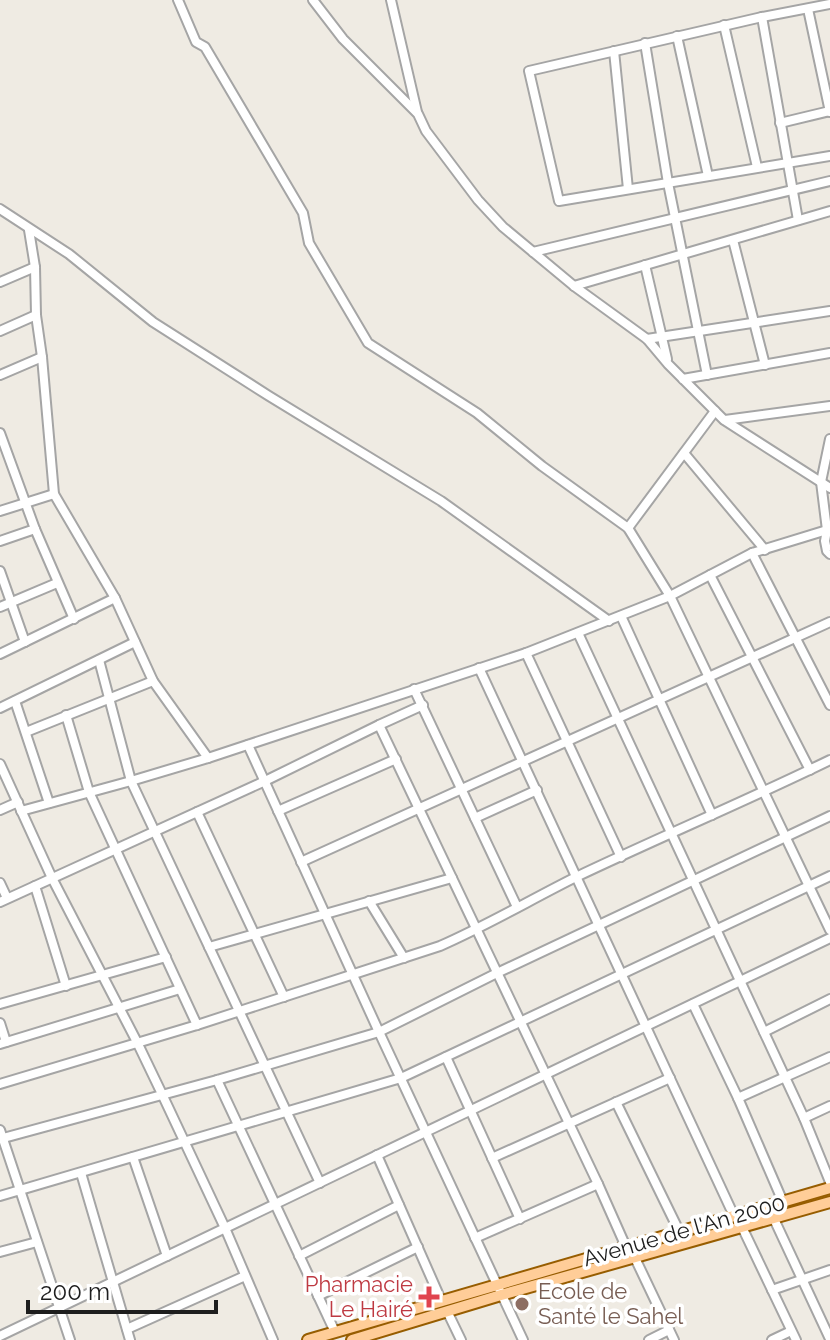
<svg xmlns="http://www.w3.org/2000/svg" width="830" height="1340" viewBox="0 0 830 1340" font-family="Raleway,sans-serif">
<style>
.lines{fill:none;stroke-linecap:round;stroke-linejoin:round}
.minor-casing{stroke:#a5a5a5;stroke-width:12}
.major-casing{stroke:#975d00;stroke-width:14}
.minor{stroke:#fff;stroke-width:8}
.major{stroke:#ffcd98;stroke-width:10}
.health-dot{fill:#e0444e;stroke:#fff;stroke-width:3}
.education-dot{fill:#8d6e63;stroke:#fff;stroke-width:3}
.labels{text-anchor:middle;stroke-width:7;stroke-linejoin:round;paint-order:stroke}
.street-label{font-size:22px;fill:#1e1e1e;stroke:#fff}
.health-label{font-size:22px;fill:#be3a42;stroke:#fff;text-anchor:end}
.education-label{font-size:22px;fill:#785e54;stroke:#fff;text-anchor:start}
</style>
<rect width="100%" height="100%" fill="#efebe3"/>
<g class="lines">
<defs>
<g id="minor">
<polyline points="178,0 196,42 205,47 303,213 309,243 368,343 477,413 542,466 628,528 670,596 830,930"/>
<polyline points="313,0 343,39 418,114 426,131 478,200 503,227 574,286 647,339 668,364 724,420 830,488"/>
<polyline points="391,0 417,112"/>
<polyline points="830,4 762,17 529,71 559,201 830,156"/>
<polyline points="808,9 830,112"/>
<polyline points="762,17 798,220"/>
<polyline points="724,25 757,167"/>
<polyline points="677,36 708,176"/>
<polyline points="645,43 668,183 707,375"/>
<polyline points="614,51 628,189"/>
<polyline points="780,123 830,111"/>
<polyline points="0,209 69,254 153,322 269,396 441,501 609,621"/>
<polyline points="29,230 35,267 36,315 42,357 54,494 115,598 153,681 208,758"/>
<polyline points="733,240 765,365"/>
<polyline points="533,252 830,181"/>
<polyline points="645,265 667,359"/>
<polyline points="0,282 35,267"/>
<polyline points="574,286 830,211"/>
<polyline points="0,331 36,315"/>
<polyline points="647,339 830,311"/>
<polyline points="0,375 42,357"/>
<polyline points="683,379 830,353"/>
<polyline points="725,420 830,406"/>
<polyline points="0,433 35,529 74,619"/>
<polyline points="830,439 821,482 827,530 825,541 827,551 830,554"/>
<polyline points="684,453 765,550"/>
<polyline points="0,511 54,494"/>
<polyline points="628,528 715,411"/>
<polyline points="0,541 35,529"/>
<polyline points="752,553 830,705"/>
<polyline points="0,571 25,642"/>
<polyline points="710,575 810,770"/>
<polyline points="0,607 57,583"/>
<polyline points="621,616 712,815"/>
<polyline points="578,633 804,1118 830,1182"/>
<polyline points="526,653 621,857"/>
<polyline points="0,654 115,598"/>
<polyline points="99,660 131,781 320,1183"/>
<polyline points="479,668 734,1216"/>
<polyline points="414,689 517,907"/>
<polyline points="15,701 49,803"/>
<polyline points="0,708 135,642"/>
<polyline points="66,715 89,792 197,1025"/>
<polyline points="379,725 598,1184 626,1247"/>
<polyline points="26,732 153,681"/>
<polyline points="248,745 379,1032 523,1340"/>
<polyline points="0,764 52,878 137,1042 162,1094 225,1228 273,1340"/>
<polyline points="0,810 18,802"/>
<polyline points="21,811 131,781 208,758 526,653 670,596 752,553 827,530"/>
<polyline points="278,811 396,759"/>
<polyline points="197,812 284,997"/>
<polyline points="475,818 537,790"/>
<polyline points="301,862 830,622"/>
<polyline points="0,883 7,898"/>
<polyline points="35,886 66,986"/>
<polyline points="369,901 404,958"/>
<polyline points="0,902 265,781 379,725 423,705"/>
<polyline points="209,947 452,878"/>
<polyline points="0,1004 166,957"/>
<polyline points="693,1004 738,1098 783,1202"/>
<polyline points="0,1023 6,1042"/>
<polyline points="764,1032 830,999"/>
<polyline points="0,1044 180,989"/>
<polyline points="446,1057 520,1219"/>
<polyline points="217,1080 335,1332"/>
<path d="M0,1084L197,1025L440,946C486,926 530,900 576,877C660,837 746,801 830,760"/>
<polyline points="738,1098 830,1057"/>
<polyline points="616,1102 679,1231"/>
<polyline points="804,1118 830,1106"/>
<polyline points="0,1130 70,1340"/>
<polyline points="0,1139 217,1080 379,1032 497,973 830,816"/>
<polyline points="377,1155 441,1300"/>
<polyline points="133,1157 167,1256"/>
<polyline points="492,1158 670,1078"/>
<polyline points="81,1173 130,1340"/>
<polyline points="0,1196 401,1078 830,876"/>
<polyline points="774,1219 830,1339"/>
<polyline points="742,1227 796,1340"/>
<polyline points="475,1238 598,1184"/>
<polyline points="0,1252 37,1242"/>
<polyline points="299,1256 399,1205"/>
<polyline points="635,1258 674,1340"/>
<polyline points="772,1290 830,1270"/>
<polyline points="318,1296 418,1247"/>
<polyline points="447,1311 461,1340"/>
<polyline points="127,1329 245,1276"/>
<polyline points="0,1336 830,938"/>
<polyline points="649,1340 669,1330"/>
<polyline points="772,1340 791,1331"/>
</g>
<g id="major">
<polyline points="308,1340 830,1188"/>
<polyline points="352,1340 501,1295 830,1202"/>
</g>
</defs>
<use href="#minor" class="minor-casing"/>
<use href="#major" class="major-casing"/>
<use href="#minor" class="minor"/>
<use href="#major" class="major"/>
</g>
<path class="health-dot" d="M425 1285h8v8h8v8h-8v8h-8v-8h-8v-8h8z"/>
<circle class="education-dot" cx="522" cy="1304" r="8"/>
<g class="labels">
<g class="street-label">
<text transform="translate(684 1230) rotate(-16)" y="8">Avenue de l'An 2000</text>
</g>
<g class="health-label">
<text x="413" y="1292">Pharmacie<tspan x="413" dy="25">Le Hairé</tspan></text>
</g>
<g class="education-label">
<text x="538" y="1299">Ecole de<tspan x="538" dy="25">Santé le Sahel</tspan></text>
</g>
</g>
<path d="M28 1300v12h188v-12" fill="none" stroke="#1e1e1e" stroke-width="4"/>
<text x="40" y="1300" font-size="24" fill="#1e1e1e" stroke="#ffffff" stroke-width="6" paint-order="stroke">200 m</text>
</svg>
